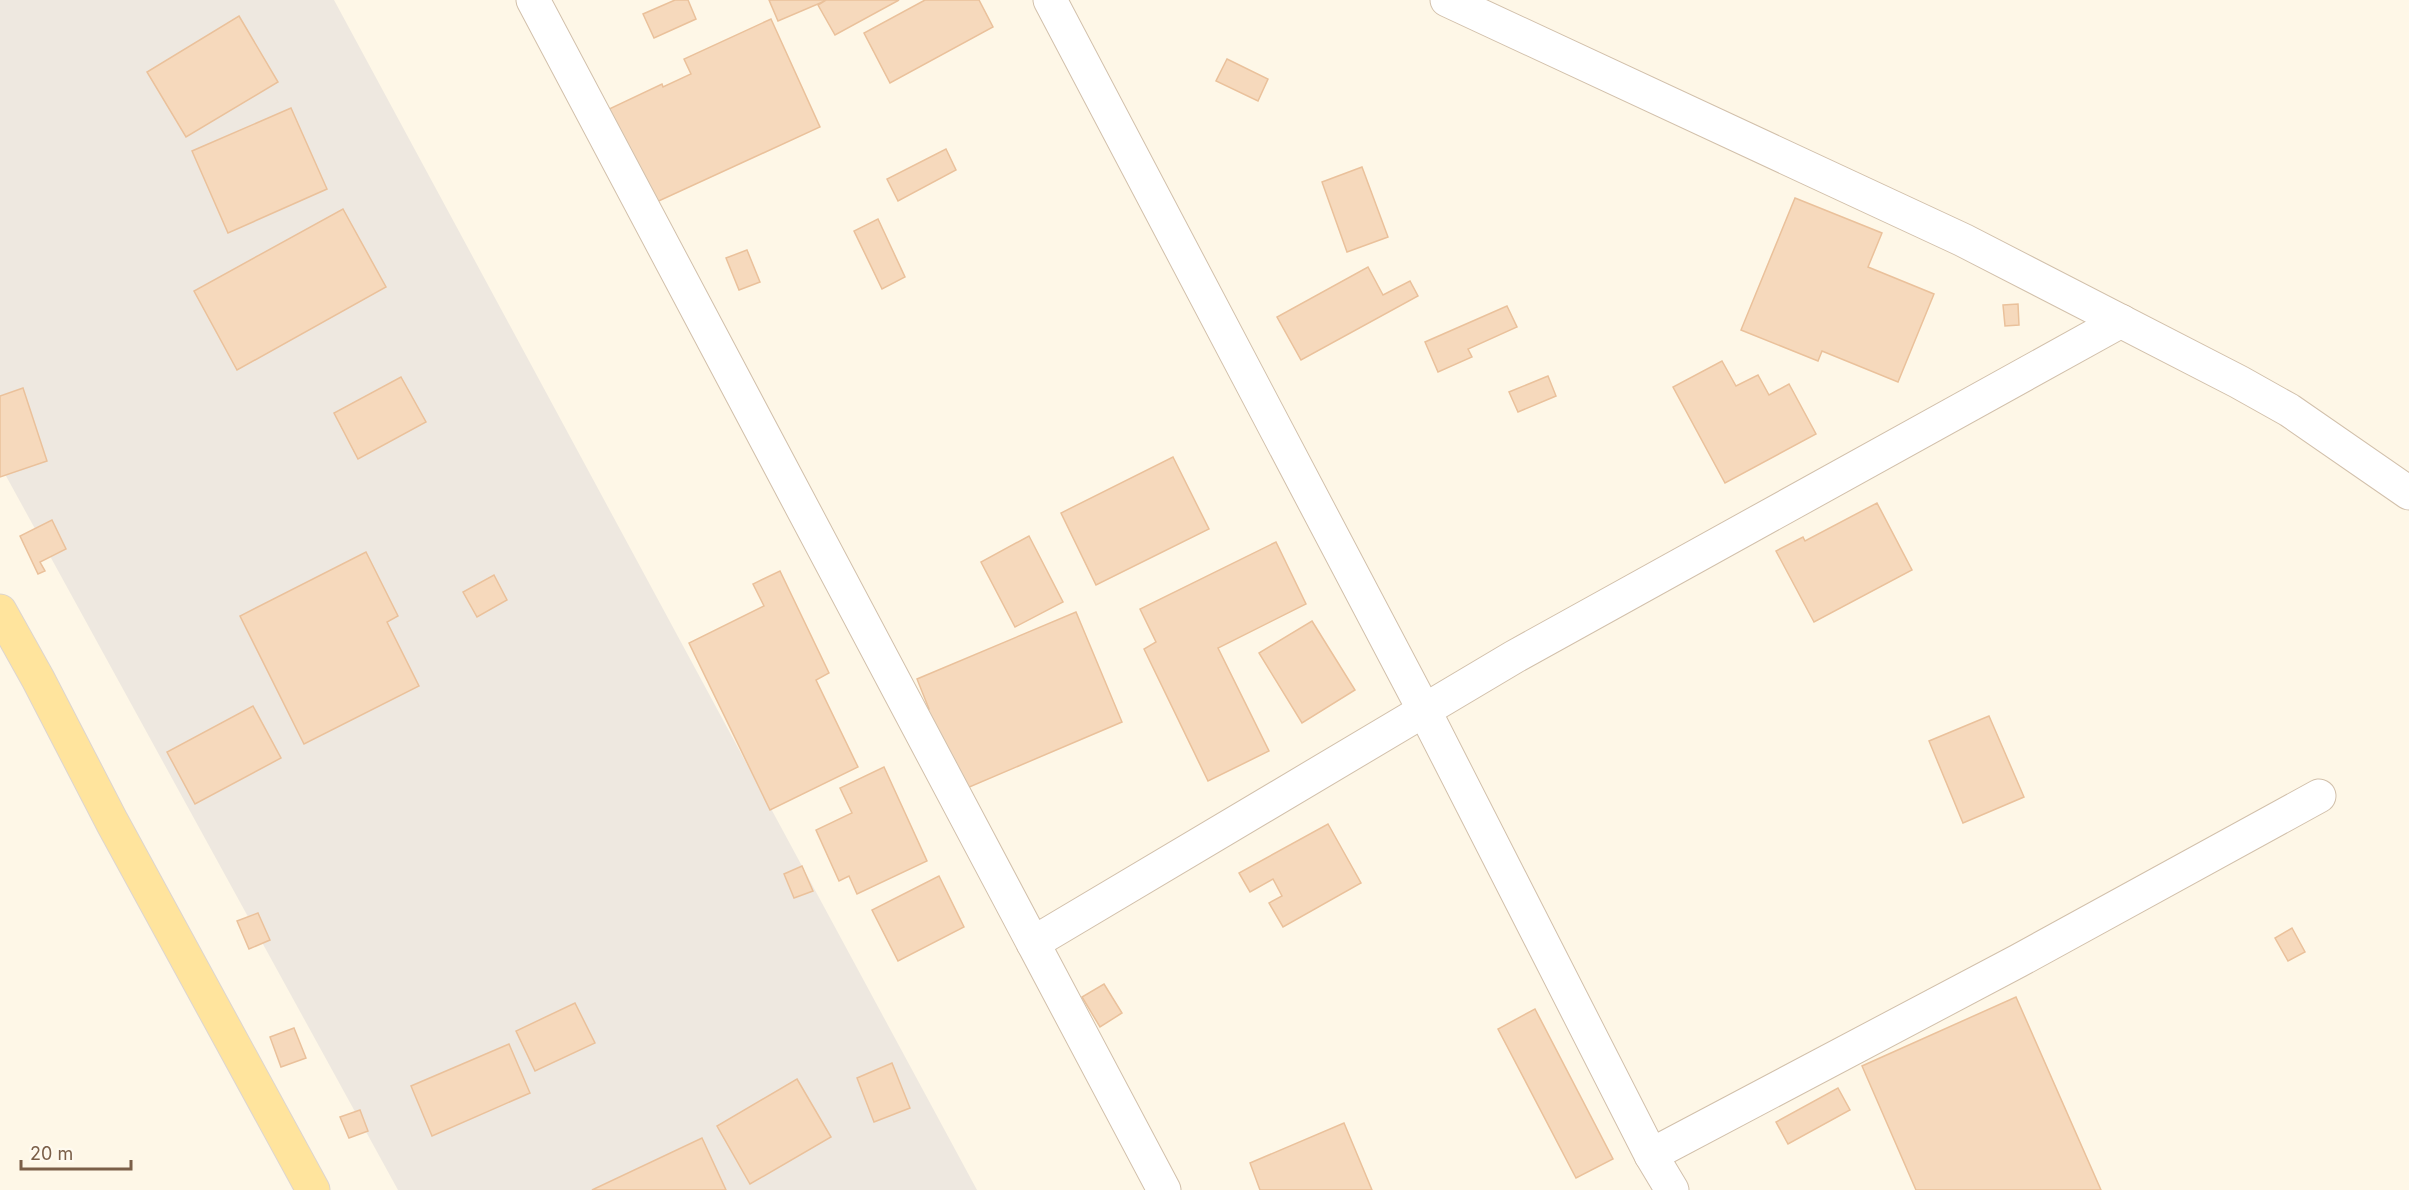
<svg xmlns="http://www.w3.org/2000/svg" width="2409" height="1190" viewBox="0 0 2409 1190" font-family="Inter,sans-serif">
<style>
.industrial{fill:#eee8e0}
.building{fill:#f6d9bc;stroke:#eac19b;stroke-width:1.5}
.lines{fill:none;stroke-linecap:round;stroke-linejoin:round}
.minor-casing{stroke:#d2c0ab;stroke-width:35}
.major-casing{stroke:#ddd5cf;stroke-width:35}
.minor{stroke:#fff;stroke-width:33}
.major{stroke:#ffe49d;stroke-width:33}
</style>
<rect width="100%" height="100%" fill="#fef7e7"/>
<polygon class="industrial" points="0,0 334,0 977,1190 398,1190 0,465"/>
<g class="building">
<polygon points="675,0 688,0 696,19 654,38 643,14"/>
<polygon points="769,0 824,0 825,1 778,21"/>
<polygon points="826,0 899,0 835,35 818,5"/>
<polygon points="925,0 979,0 993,27 890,83 864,33"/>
<polygon points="239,16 278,82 186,137 147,72"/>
<polygon points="771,19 820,127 650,205 607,110 662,84 663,87 691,74 684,59"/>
<polygon points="1227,59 1268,79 1258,101 1216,81"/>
<polygon points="291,108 327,189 228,233 192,151"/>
<polygon points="946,149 956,170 898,201 887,179"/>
<polygon points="1362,167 1388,237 1347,252 1322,182"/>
<polygon points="1795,198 1882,233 1868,267 1934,294 1898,382 1822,351 1818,361 1741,330"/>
<polygon points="343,209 386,287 237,370 194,291"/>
<polygon points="878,219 905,277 882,289 854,231"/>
<polygon points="747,250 760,282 739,290 726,258"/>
<polygon points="1368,267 1383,295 1410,281 1418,296 1301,360 1277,317"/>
<polygon points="2018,304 2019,325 2005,326 2003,305"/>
<polygon points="1507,306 1517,327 1468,349 1472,357 1438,372 1425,342"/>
<polygon points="1722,361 1736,386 1758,375 1769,395 1789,384 1816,434 1725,483 1673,387"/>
<polygon points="1548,376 1556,396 1518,412 1509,392"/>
<polygon points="401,377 426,422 358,459 334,413"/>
<polygon points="23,388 47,461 0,477 0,396"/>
<polygon points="1173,457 1209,529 1096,585 1061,513"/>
<polygon points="1877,503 1912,570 1814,622 1776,551 1803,537 1805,541"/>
<polygon points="52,520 66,549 40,562 45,571 38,574 20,536"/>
<polygon points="1029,536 1063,602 1015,627 981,562"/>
<polygon points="1276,542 1306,604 1218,648 1269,751 1208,781 1144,649 1156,642 1140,609"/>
<polygon points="366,552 398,616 387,622 419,686 304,744 240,616"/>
<polygon points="780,571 829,673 816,680 858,767 770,810 689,643 764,606 753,584"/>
<polygon points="494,575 507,600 477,617 463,592"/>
<polygon points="1076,612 1122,722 960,791 926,710 929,709 917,679"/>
<polygon points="1312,621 1355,690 1302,723 1259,653"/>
<polygon points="253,706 281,758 195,804 167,752"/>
<polygon points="1989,716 2024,797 1963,823 1929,741"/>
<polygon points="884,767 927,861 857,894 849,876 839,881 816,830 852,813 840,788"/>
<polygon points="1328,824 1361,883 1283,927 1269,903 1282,896 1273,879 1250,892 1239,873"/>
<polygon points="802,866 813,891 794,898 784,874"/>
<polygon points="939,876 964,927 898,961 872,910"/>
<polygon points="258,913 270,940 249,949 237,921"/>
<polygon points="2292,928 2305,952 2288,961 2275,938"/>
<polygon points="1104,984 1122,1013 1100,1027 1082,997"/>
<polygon points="2016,997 2101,1190 1916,1190 1862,1066"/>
<polygon points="575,1003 595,1043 535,1071 516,1031"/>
<polygon points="1535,1009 1613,1159 1576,1178 1498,1029"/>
<polygon points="294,1028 306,1058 281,1067 270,1037"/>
<polygon points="509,1044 530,1093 432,1136 411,1086"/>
<polygon points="892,1063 910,1108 874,1122 857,1078"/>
<polygon points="797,1079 831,1137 750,1184 717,1126"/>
<polygon points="1838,1088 1850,1110 1788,1144 1776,1122"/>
<polygon points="360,1110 368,1131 349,1138 340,1117"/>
<polygon points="1344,1123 1372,1190 1260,1190 1250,1163"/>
<polygon points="702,1138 726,1190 592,1190"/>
</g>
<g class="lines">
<defs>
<g id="minor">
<polyline points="533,0 1164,1190"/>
<polyline points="1050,0 1425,712 1651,1155 1672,1190"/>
<polyline points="1447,0 1963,240 2239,382 2289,410 2409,493"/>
<polyline points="1033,943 1514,657 2121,321"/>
<polyline points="1651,1155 2018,961 2319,796"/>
</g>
<polyline id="major" points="0,611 38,679 112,822 313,1190"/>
</defs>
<use href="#minor" class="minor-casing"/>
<use href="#major" class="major-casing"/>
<use href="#minor" class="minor"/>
<use href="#major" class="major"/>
</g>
<path d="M21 1160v9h110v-9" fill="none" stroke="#7b5f48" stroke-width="3"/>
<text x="30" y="1160" font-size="18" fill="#7b5f48" stroke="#fffaef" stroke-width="4.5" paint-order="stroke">20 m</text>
</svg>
